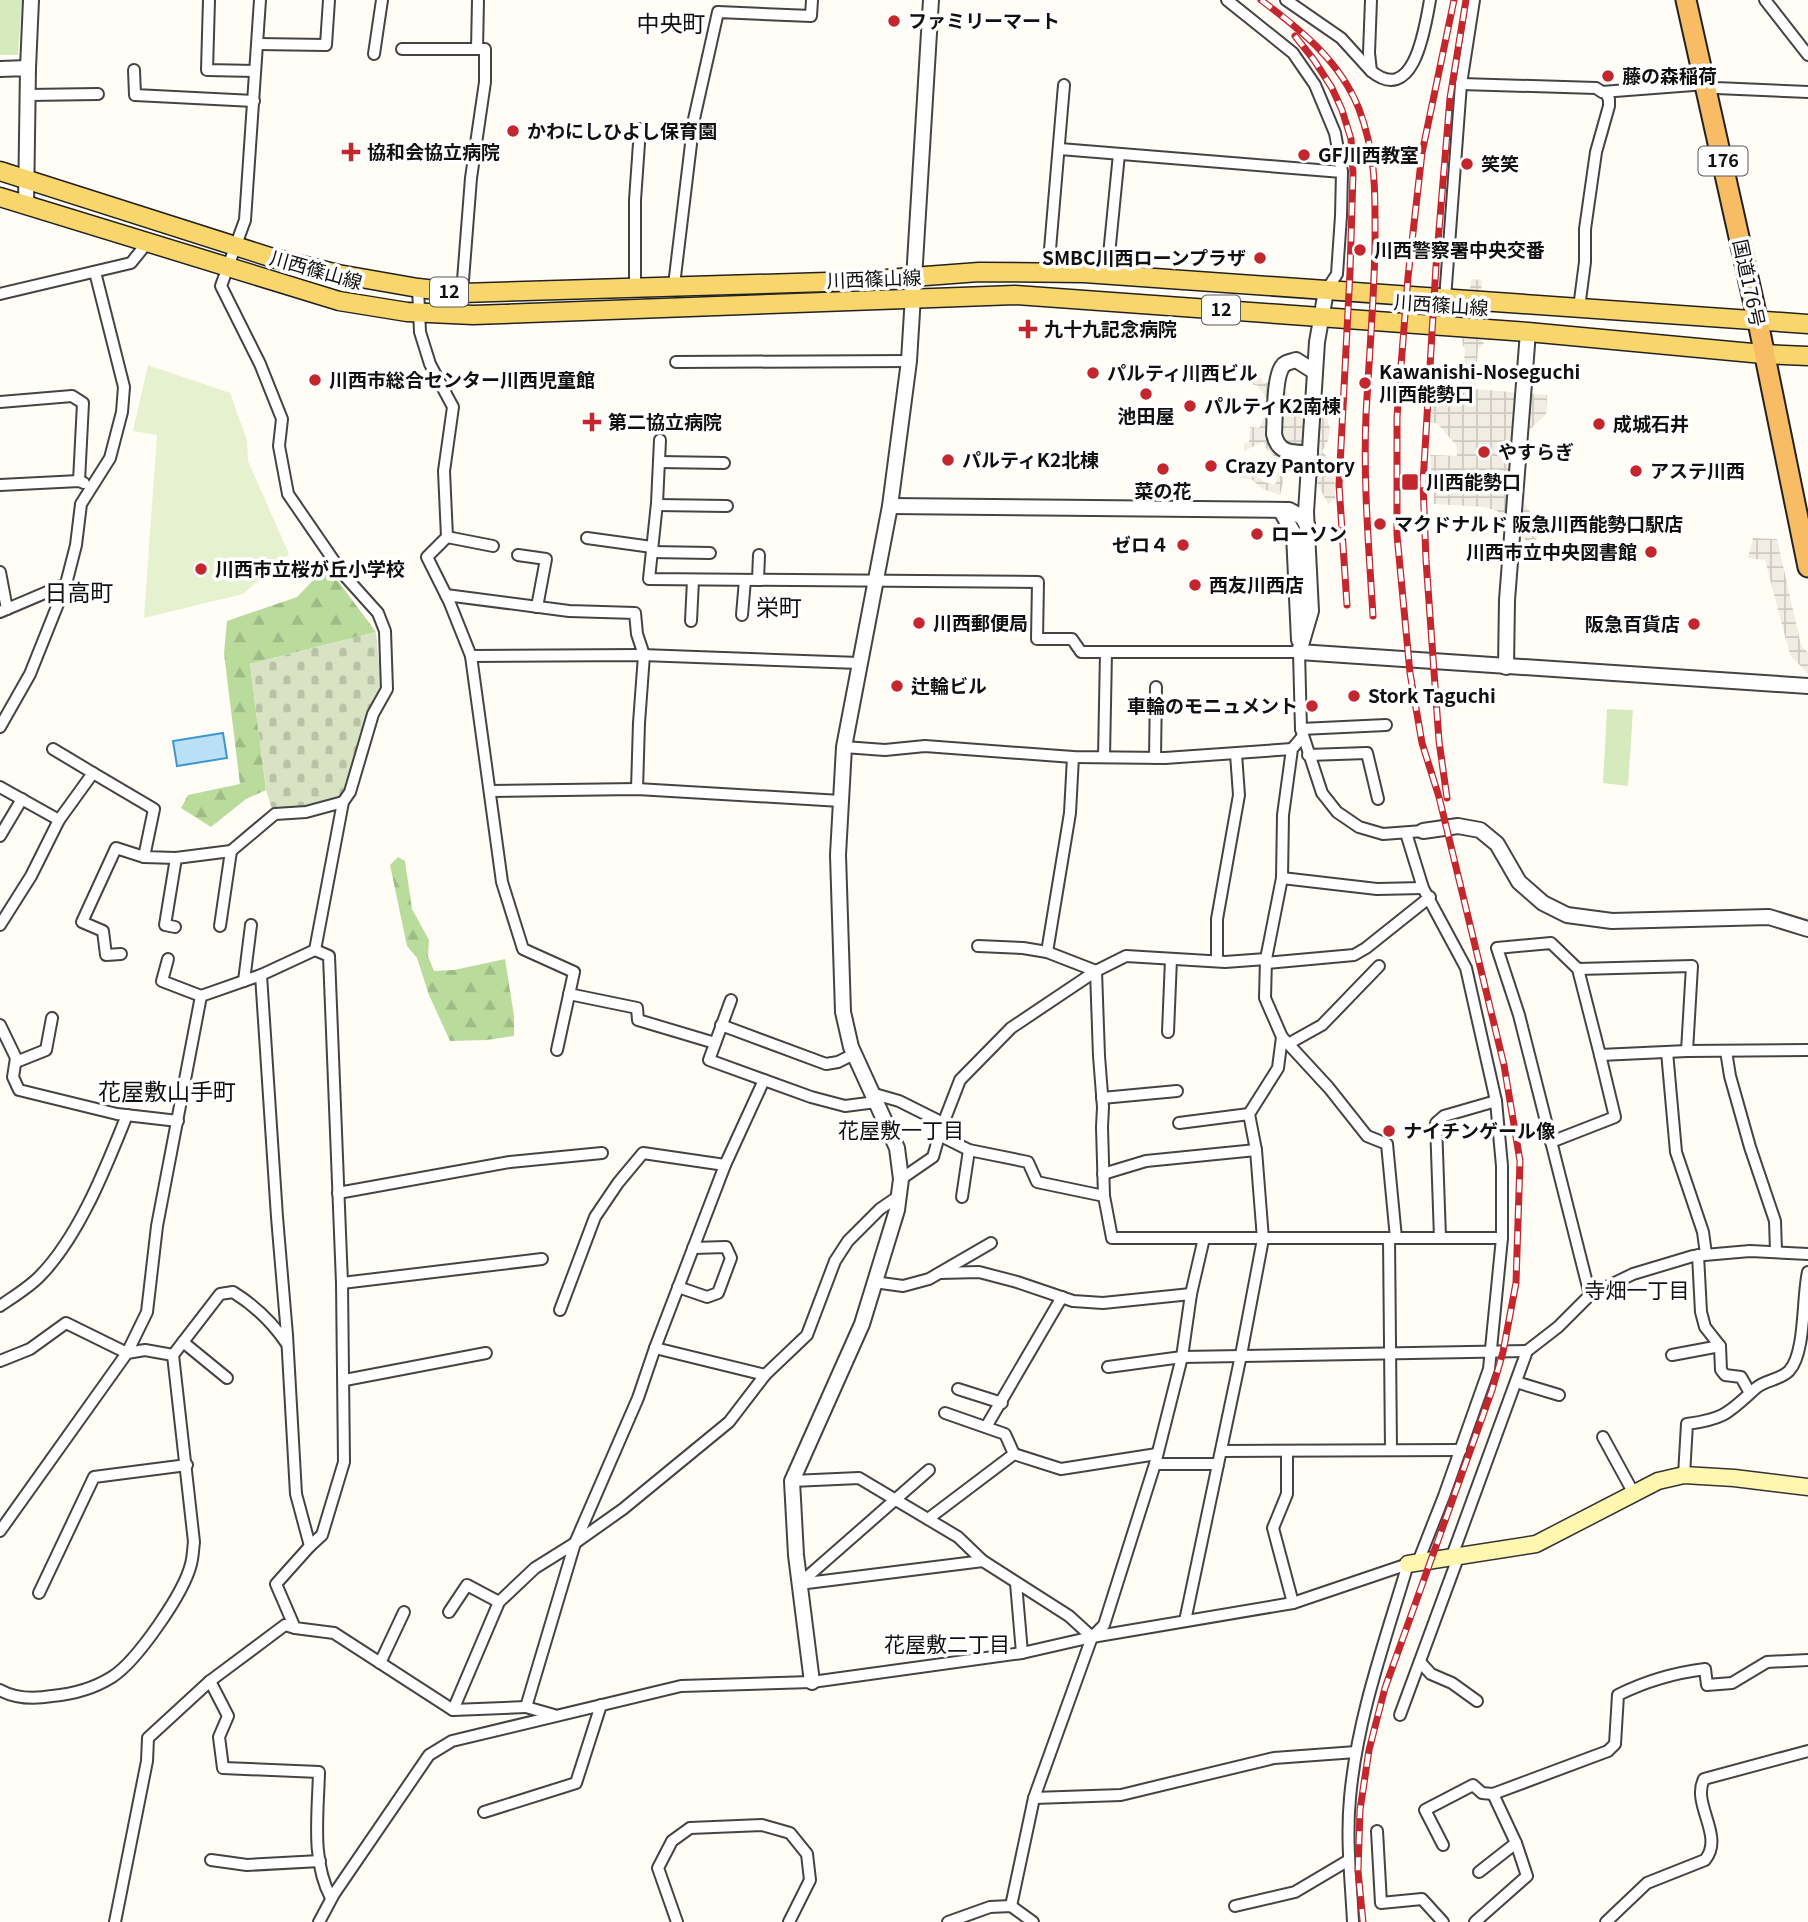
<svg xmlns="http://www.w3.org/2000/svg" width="1808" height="1922" viewBox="0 0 1808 1922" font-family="Georgia,'Noto Sans JP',serif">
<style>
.forest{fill:url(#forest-firs)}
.cemetery{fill:url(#cemetery-stones)}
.park{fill:#d5ebbd}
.pitch{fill:#e6f2cf}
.plaza{fill:url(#plaza-grid)}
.water{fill:#b9e0f7;stroke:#3f96cf;stroke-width:2}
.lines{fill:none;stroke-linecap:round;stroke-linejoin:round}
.minor-casing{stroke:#444;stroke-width:14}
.tertiary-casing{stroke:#444;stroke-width:18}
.secondary-casing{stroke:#333;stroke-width:19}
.primary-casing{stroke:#222;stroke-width:21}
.trunk-casing{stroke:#222;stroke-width:23}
.minor{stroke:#fff;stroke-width:10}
.tertiary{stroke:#fff;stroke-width:14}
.secondary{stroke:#fff6b0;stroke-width:16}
.primary{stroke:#f9d66b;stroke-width:18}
.trunk{stroke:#f7bc64;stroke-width:19}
.rail-casing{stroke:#c4262e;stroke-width:7}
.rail{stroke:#fff;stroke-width:4.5;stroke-dasharray:13;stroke-linecap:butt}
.poi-dot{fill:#c4262e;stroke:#fff;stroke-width:2.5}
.labels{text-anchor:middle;stroke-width:7;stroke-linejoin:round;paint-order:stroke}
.shield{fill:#fff;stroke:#585858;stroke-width:2}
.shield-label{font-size:18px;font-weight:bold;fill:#111}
.poi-label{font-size:19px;font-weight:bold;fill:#111;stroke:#fff;text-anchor:start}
.street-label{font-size:19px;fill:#111;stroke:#fff}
.neighbourhood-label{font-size:21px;fill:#111;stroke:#fff}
.quarter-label{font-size:23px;fill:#111;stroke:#fff}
</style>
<defs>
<pattern id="forest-firs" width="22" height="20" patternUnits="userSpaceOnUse" patternTransform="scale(1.75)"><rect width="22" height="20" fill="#b9dc9c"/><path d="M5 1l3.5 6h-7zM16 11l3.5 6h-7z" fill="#9ebc85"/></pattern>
<pattern id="cemetery-stones" width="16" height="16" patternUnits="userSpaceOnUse" patternTransform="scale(1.75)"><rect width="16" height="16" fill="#d9e3c4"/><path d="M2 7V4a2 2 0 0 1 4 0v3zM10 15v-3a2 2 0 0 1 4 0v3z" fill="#b9c2a7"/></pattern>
<pattern id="plaza-grid" width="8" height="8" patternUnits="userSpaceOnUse" patternTransform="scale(1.75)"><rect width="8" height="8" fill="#f1ede2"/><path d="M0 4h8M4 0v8" fill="none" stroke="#cecac1"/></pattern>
</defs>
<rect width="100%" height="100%" fill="#fffdf5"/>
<g class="forest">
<polygon points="329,569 376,632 250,664 266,790 246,799 211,827 181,808 188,795 240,784 224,653 227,621 297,597 321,572"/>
<polygon points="398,857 405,861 412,909 429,940 428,956 434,971 454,970 505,959 514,1016 514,1036 487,1040 450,1041 429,995 417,958 407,946 390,865"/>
</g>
<polygon class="cemetery" points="376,632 381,685 366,718 356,751 349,788 339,800 305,809 273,812 266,790 250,664"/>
<g class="park">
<polygon points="0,0 22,0 18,55 0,55"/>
<polygon points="1607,709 1633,710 1628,786 1603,783"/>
</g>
<polygon class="pitch" points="148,365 230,393 247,440 248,461 289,554 243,594 144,618 157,435 133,431"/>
<g class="plaza">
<polygon points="1471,279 1482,280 1478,335 1484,343 1478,349 1475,389 1547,395 1546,414 1523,436 1520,499 1538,522 1536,544 1529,544 1510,522 1497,511 1485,507 1434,504 1430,455 1457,456 1456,445 1438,424 1431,422 1436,388 1462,389 1465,348 1463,346 1462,339 1467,335"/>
<polygon points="1254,369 1264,383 1277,381 1279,391 1286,391 1289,397 1300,396 1311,400 1321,407 1327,417 1330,429 1328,440 1322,452 1334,463 1335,499 1328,504 1307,463 1287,465 1280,495 1263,489 1251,479 1242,478 1243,471 1254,473 1264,482 1275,485 1281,462 1268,451 1263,442 1244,451 1244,443 1249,442 1250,427 1259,428 1271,405 1257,385 1253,385"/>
<polygon points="1753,538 1777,539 1801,645 1808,653 1808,674 1790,655 1765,560 1748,558"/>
</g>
<polygon class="water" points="223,733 227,758 177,766 173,741"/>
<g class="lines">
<defs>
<g id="minor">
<polyline points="209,0 207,70 255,71"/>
<polyline points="260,0 245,220 221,286 260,364 282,419 279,446 288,494 343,574 378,613 385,631 387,689 373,714 350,792 343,802 315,950 261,975 277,1217 287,1335 296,1494 310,1546 276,1584 295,1628 334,1633 453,1710 526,1707"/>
<polyline points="1227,0 1293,53 1315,85 1335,133 1342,172 1341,216 1337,274 1326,291"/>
<polyline points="1286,0 1341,38 1371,71"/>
<path d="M1371,0L1369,53L1371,71C1414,106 1425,28 1430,0"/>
<polyline points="1765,0 1808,55"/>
<polyline points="258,44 326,45 329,0"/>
<polyline points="402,49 477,49"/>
<polyline points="374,54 382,0"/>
<polyline points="134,70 135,95 254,101"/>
<polyline points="1461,84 1596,88 1602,92 1706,84 1716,88 1808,92"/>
<polyline points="28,95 98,94"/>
<polyline points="1060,149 1342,172"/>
<polyline points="1048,273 1064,85"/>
<polyline points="1107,275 1119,154"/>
<polyline points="674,285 694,119 718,12 811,16 812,0"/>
<polyline points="635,287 635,200 640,129"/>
<polyline points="418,288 420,332 430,364 453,407 444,471 447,537 427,557 449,601 471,656 502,882 523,949 574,972 557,1050"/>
<polyline points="462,293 471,178 485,82 485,49 477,49 478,0"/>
<polyline points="0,294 131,263 147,243"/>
<polyline points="1445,299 1461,84 1474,0"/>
<polyline points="1579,308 1585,262 1585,229 1596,152 1609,106 1609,99 1605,92"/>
<polyline points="676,362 909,361"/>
<polyline points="0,402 72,396 83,403 79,481"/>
<polyline points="660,440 657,503 649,579 1038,582 1037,639 1072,639 1081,652 1299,652 1301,729 1322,793 1337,812 1359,827 1383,834 1423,831"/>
<polyline points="659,462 724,463"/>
<polyline points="0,485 79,481 84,483"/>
<polyline points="657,505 727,506"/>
<polyline points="447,537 493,546"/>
<polyline points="587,538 652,547"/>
<polyline points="652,552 710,553"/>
<polyline points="518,555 546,559 537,607"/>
<polyline points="0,572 7,609"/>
<polyline points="758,580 759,555"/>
<polyline points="446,595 569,611 635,613 637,634 644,655 639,723 637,789"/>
<polyline points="0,612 66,584"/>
<polyline points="742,615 745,580"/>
<polyline points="691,621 693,580"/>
<polyline points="471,656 642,655 859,663"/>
<polyline points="0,727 30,674 66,584 76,545 81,504 110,458 122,412 124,387 95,272"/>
<polyline points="1301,729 1386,725"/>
<polyline points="844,747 885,750 925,746 1073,757 1165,758 1292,749"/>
<polyline points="53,749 93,773"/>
<polyline points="1308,755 1367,753 1378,799"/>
<polyline points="1073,757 1070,813 1047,952 1096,971 1099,1056 1103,1107 1102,1127 1104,1196 1112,1238 1502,1238"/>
<polyline points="1104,757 1106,652"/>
<polyline points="1155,758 1156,687"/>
<polyline points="0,787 59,820"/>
<polyline points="491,791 637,789 841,801"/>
<polyline points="1406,833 1423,888 1466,968 1496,1101 1502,1166 1502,1238 1489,1369 1444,1496 1418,1562"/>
<polyline points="0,836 22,799"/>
<polyline points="1282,878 1377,889 1423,888"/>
<polyline points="0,925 31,876 59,820 93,773 154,809 144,857 176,858 231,851 275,814 306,812 343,802"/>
<polyline points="220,926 231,851"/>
<polyline points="175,927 165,925 176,858"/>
<polyline points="978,946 1023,948 1047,952"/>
<polyline points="121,954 106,955 103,931 82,922 116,848 144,857"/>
<polyline points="168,959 162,981 201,996"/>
<polyline points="1217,960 1217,919 1239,795 1236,754"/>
<polyline points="1266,963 1354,955 1366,948 1430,897"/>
<polyline points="1578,969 1600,1055 1687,1051 1808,1050"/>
<polyline points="244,981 251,925"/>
<polyline points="569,994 637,1008 638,1020 715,1043"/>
<polyline points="731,1000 709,1060 811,1097 845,1106 876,1102"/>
<polyline points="0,1025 16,1058 13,1077 19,1090 117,1114 178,1121"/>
<polyline points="721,1025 826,1064 838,1062 854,1054"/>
<polyline points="1168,1032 1171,959"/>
<polyline points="1282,1037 1329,1088 1367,1136 1387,1144 1396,1238"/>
<polyline points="1288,1044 1322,1025 1379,966"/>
<polyline points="1726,1051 1730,1076 1750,1147 1775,1221 1776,1251"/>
<polyline points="1667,1052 1676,1152 1703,1232 1706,1254"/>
<polyline points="16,1062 46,1050 52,1018"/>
<polyline points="871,1093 899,1101 943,1123"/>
<polyline points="1102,1098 1177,1091"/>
<polyline points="1179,1123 1249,1114"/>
<polyline points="939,1135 969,1150 1028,1162 1037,1182 1104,1196"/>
<polyline points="1551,1142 1615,1117 1600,1055"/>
<polyline points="1103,1174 1146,1161 1256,1150"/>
<polyline points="901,1179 933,1157 941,1129 960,1080 1011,1028 1096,971 1126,956 1225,962 1266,959"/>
<polyline points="338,1193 510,1162 602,1153"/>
<polyline points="962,1197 969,1150"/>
<polyline points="1204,1238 1191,1294 1182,1357 1155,1464 1104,1625 1092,1637 1034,1798 1121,1795 1274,1758 1356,1752"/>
<polyline points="1389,1238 1391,1449"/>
<polyline points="1440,1238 1436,1123 1444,1116 1496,1101"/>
<polyline points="1698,1255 1701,1312 1705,1327 1720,1346 1721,1370 1725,1375 1741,1377 1750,1393"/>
<polyline points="940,1273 979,1272 1017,1282 1073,1301 1103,1303 1191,1294"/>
<polyline points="874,1282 903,1286 929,1279 991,1243"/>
<polyline points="342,1283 542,1259"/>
<polyline points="678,1287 707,1297 718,1293 731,1258 726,1247 693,1248"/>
<polyline points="1590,1295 1519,1015 1497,948 1551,943 1578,969 1692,966 1687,1051"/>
<path d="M0,1306C13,1297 28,1288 39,1277C79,1237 106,1167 127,1115"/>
<polyline points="560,1310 595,1217 618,1183 643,1153 725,1165"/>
<polyline points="183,1342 227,1378"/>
<polyline points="655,1348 765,1375"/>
<polyline points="1672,1355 1720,1346"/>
<path d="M0,1361L30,1349L66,1323L127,1353L145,1350L173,1355L220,1294L233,1292C254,1305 273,1323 287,1344"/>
<polyline points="1108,1367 1182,1357 1527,1351"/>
<polyline points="345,1380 486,1353"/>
<polyline points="1516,1382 1559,1395"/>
<polyline points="958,1389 1002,1403"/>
<polyline points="986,1427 1062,1297"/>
<polyline points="1603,1437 1633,1492"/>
<polyline points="1221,1451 1461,1450"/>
<polyline points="1287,1452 1287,1494 1273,1528 1293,1603"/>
<polyline points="1014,1454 1061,1469 1157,1454"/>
<polyline points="1155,1464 1218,1464"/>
<polyline points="929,1470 799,1584 983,1561"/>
<path d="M1684,1475L1687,1424C1725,1419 1728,1413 1756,1388C1765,1380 1780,1380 1789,1371C1806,1353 1802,1297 1808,1272"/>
<polyline points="792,1481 859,1478 958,1537 983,1561 1069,1616 1092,1637"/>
<polyline points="928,1519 1014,1454 1005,1434 945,1413"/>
<polyline points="0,1531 127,1353 147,1312 157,1226 201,996 261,975"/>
<polyline points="310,1546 322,1535 344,1462 342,1283 329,956 315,950"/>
<polyline points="1452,1556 1527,1351 1558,1327 1590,1295 1633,1274 1693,1256 1750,1251 1808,1254"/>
<polyline points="1016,1583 1022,1653"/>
<polyline points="39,1593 94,1477 187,1465"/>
<polyline points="449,1612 467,1585 499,1602"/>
<polyline points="1185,1621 1241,1355 1263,1239 1256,1150 1249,1114 1278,1068 1282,1037 1265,998 1266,959 1282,878 1283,815 1292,749 1303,736"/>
<polyline points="1420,1662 1431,1674 1452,1683 1477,1701"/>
<polyline points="380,1663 404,1612"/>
<path d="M210,1681L228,1716L219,1737L223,1768L319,1772C318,1814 311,1861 331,1898"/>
<path d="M0,1690C16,1699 34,1699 52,1696C74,1694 93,1689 112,1677C137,1661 184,1593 191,1564C193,1557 193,1549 194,1542L173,1355"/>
<polyline points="453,1710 499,1602 535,1568 575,1543 623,1509 729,1422 765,1375 807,1335 835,1261 848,1241 880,1209 899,1196"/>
<polyline points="554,1715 526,1707 575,1543 638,1398 655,1348 725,1165 764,1080"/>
<polyline points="1400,1715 1459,1555"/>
<polyline points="484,1812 576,1783 601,1705"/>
<polyline points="1377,1831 1381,1903 1422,1899 1443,1922"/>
<path d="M1443,1845L1425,1810L1473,1785L1482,1793L1493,1794L1608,1751L1615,1744L1618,1695C1646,1681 1673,1673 1705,1669L1707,1685L1732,1683L1767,1662L1808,1660"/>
<polyline points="211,1860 247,1865 320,1861"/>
<polyline points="1479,1872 1516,1843 1493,1794"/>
<polyline points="1011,1906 1034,1798"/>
<polyline points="1235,1906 1295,1892 1349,1860"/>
<polyline points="115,1922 147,1761 148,1738 210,1681 285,1625 295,1628"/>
<polyline points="319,1922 334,1894 429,1755 452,1741 681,1686 812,1682 1022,1653 1092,1637 1293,1603 1408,1564"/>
<polyline points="677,1922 658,1868 672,1841 690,1828 762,1825 790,1833 807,1854 810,1880 789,1922"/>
<polyline points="948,1922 990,1907 1011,1906 1033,1922"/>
<path d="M1353,1922C1351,1881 1346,1840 1350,1798C1357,1718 1385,1641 1408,1564"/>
<polyline points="1475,1922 1527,1876 1516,1843"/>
<path d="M1606,1922L1647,1883L1705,1860C1725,1836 1691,1804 1704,1779L1808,1751"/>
</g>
<g id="tertiary">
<polyline points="28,68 31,0"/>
<polyline points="0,69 28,68 26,206"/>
<path d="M1310,453C1293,453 1278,454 1274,434C1275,418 1274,379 1282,367C1285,362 1290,362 1296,360L1315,372"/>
<polyline points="890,506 1289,510 1302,517 1307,525"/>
<polyline points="1281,511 1294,534 1299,640"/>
<polyline points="1299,652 1808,686"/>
<polyline points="1299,652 1311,611 1306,512 1317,342 1326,291"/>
<polyline points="1506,667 1507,600 1528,332"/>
<polyline points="1423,831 1458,826 1480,830 1497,844 1519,882 1543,903 1567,915 1612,921 1769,917 1808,929"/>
<polyline points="812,1682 796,1555 792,1481 862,1324 897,1210 901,1179 897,1148 851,1047 843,1012 838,855 844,747 890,506 909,361 931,0"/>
</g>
<polyline id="secondary" points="1408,1564 1536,1544 1658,1481 1684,1475 1734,1478 1808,1487"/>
<g id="primary">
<polyline points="0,171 273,258 338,274 418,288 462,293 859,281 979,272 1084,273 1808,324"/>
<polyline points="0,197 339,301 407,312 473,315 1015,295 1528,332 1763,354 1808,356"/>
</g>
<polyline id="trunk" points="1686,0 1758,322 1808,567"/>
</defs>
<use href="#minor" class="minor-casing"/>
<use href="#tertiary" class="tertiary-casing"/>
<use href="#secondary" class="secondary-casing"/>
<use href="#primary" class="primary-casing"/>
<use href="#trunk" class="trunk-casing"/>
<use href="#minor" class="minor"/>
<use href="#tertiary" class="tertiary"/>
<use href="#secondary" class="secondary"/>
<use href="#primary" class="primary"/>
<use href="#trunk" class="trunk"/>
<defs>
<g id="rail">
<path d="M1261,0C1301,30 1340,61 1359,109C1377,157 1375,195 1375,245C1374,302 1369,358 1366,415C1363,482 1369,549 1373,616"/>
<polyline points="1295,36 1314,60 1332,88 1342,110 1351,139 1353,173 1350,272 1339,485 1347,605"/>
<polyline points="1447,798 1439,741 1426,560 1423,483 1436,266 1450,98 1466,0"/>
<polyline points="1363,1922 1358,1871 1360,1810 1369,1750 1385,1688 1492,1390 1503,1352 1516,1283 1520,1161 1504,1065 1439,797 1422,743 1410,673 1397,535 1397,417 1408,277 1422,153 1454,0"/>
</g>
</defs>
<use href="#rail" class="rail-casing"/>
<use href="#rail" class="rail"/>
</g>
<g class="poi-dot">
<circle cx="894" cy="21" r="7"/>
<circle cx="1608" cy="76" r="7"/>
<circle cx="513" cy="131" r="7"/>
<path d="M347.5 141.5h7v7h7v7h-7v7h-7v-7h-7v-7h7z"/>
<circle cx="1304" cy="155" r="7"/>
<circle cx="1467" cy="164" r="7"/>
<circle cx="1360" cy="250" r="7"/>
<circle cx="1260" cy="258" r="7"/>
<path d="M1024.5 318.5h7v7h7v7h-7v7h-7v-7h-7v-7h7z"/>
<circle cx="1093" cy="373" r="7"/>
<circle cx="315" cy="380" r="7"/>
<circle cx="1365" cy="383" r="7"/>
<circle cx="1146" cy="394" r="7"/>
<circle cx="1190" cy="406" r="7"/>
<path d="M588.5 411.5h7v7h7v7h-7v7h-7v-7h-7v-7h7z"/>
<circle cx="1599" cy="424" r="7"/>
<circle cx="1484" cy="452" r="7"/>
<circle cx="948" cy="460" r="7"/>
<circle cx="1211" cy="466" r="7"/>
<circle cx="1163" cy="469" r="7"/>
<circle cx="1636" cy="471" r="7"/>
<rect x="1401" y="473" width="18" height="18" rx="3.5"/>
<circle cx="1380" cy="524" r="7"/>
<circle cx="1257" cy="534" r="7"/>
<circle cx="1183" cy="545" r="7"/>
<circle cx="1651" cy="552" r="7"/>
<circle cx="201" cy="569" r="7"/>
<circle cx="1195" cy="585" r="7"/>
<circle cx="919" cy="623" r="7"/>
<circle cx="1694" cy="624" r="7"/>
<circle cx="897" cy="686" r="7"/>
<circle cx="1354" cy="696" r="7"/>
<circle cx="1312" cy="706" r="7"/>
<circle cx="1389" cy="1131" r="7"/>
</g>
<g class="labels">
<g class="shield">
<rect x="1698.5" y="146.5" width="49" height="29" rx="5"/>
<rect x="430" y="277.5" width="38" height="29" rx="5"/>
<rect x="1202" y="295.5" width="38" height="29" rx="5"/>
</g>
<g class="shield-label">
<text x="1723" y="167">176</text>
<text x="449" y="298">12</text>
<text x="1221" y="316">12</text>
</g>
<g class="poi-label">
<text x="908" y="28">ファミリーマート</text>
<text x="1622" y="83">藤の森稲荷</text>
<text x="527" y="138">かわにしひよし保育園</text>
<text x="367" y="159">協和会協立病院</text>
<text x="1318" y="162">GF川西教室</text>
<text x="1481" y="171">笑笑</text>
<text x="1374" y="257">川西警察署中央交番</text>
<text x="1246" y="265" text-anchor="end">SMBC川西ローンプラザ</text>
<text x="1044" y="336">九十九記念病院</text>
<text x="1379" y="379">Kawanishi-Noseguchi<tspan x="1379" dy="22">川西能勢口</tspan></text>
<text x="1107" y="380">パルティ川西ビル</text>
<text x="329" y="387">川西市総合センター川西児童館</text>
<text x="1204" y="413">パルティK2南棟</text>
<text x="1146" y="423" text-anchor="middle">池田屋</text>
<text x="608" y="429">第二協立病院</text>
<text x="1613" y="431">成城石井</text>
<text x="1498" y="459">やすらぎ</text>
<text x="962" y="467">パルティK2北棟</text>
<text x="1225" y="473">Crazy Pantory</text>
<text x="1650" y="478">アステ川西</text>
<text x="1426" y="489">川西能勢口</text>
<text x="1163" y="498" text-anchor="middle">菜の花</text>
<text x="1394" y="531">マクドナルド 阪急川西能勢口駅店</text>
<text x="1271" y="541">ローソン</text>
<text x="1169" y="552" text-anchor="end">ゼロ４</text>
<text x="1637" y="559" text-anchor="end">川西市立中央図書館</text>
<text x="215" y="576">川西市立桜が丘小学校</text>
<text x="1209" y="592">西友川西店</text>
<text x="933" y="630">川西郵便局</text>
<text x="1680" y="631" text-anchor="end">阪急百貨店</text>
<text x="911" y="693">辻輪ビル</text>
<text x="1368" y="703">Stork Taguchi</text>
<text x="1298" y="713" text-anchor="end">車輪のモニュメント</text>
<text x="1403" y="1138">ナイチンゲール像</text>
</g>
<g class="street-label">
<text transform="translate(316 270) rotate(16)" y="7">川西篠山線</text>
<text transform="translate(874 279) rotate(-2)" y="7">川西篠山線</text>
<text transform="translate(1749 283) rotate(78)" y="7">国道176号</text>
<text transform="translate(1441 305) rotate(4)" y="7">川西篠山線</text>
</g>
<g class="neighbourhood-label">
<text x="901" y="1138">花屋敷一丁目</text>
<text x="1637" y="1298">寺畑一丁目</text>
<text x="947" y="1652">花屋敷二丁目</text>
</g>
<g class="quarter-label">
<text x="671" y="32">中央町</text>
<text x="79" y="601">日高町</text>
<text x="779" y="616">栄町</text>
<text x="167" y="1100">花屋敷山手町</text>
</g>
</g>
</svg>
